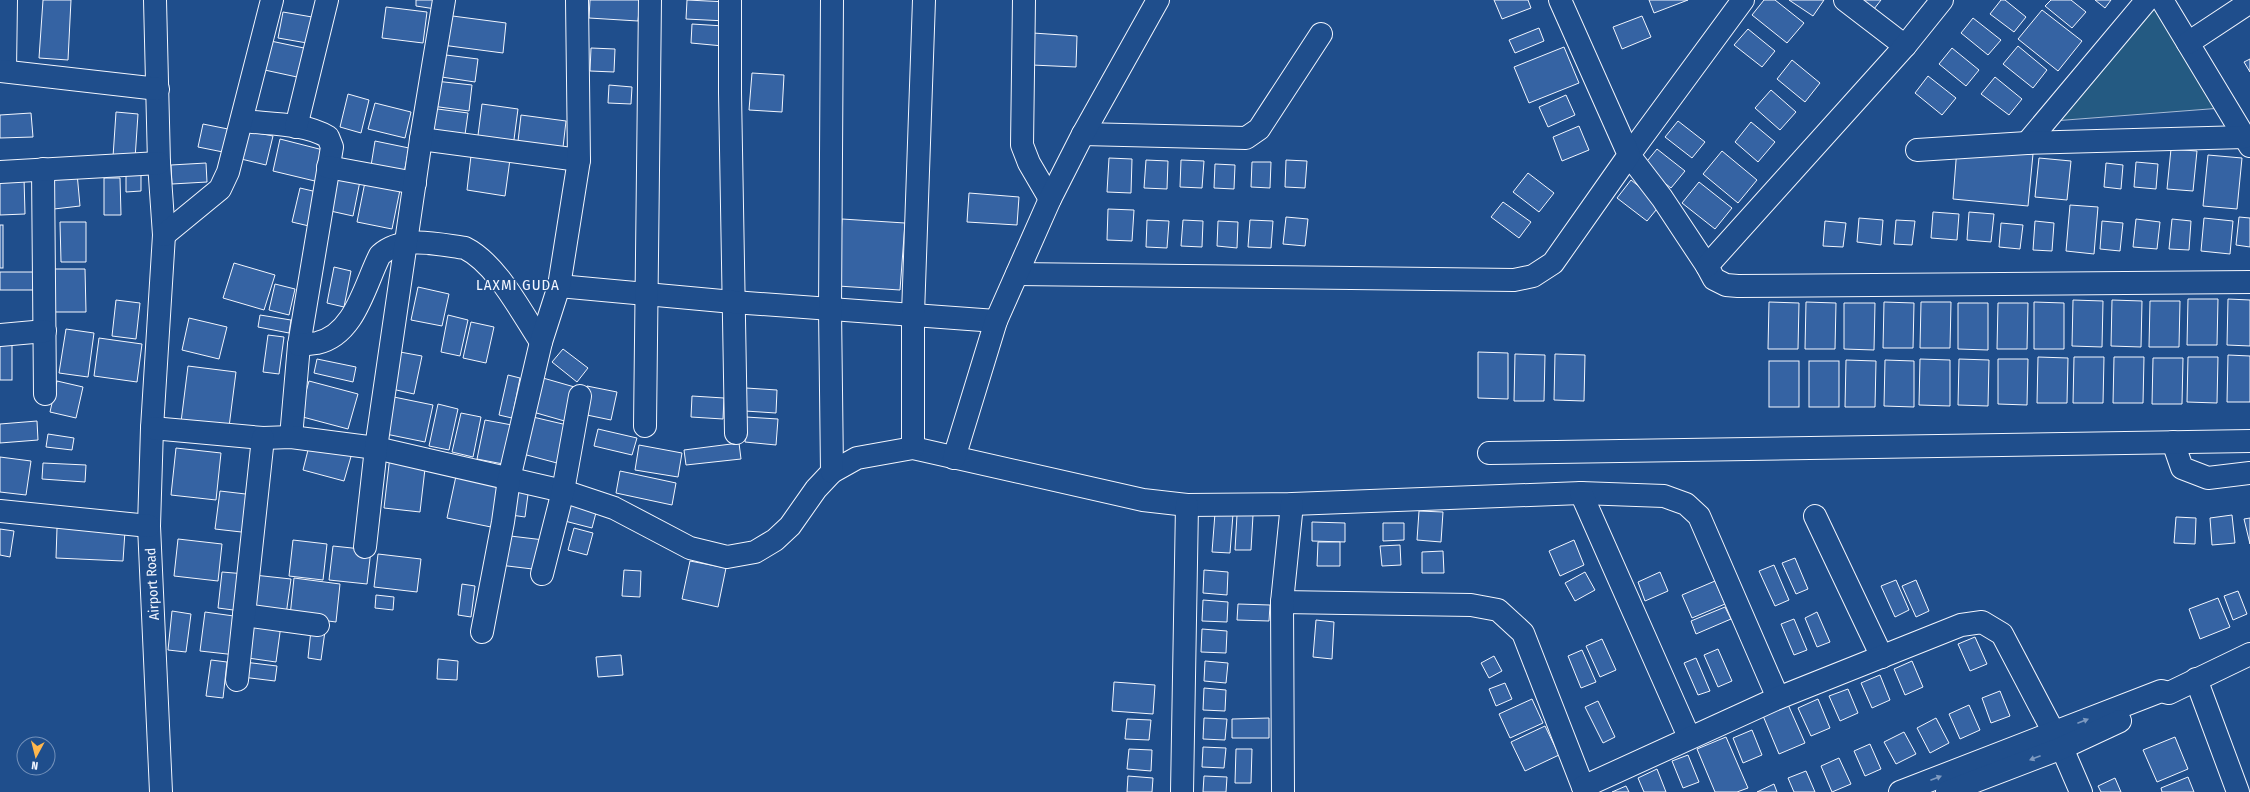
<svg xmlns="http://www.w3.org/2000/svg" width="2250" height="792" viewBox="0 0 2250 792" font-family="'Fira Sans Condensed',sans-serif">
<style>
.green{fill:#245a82;stroke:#a8bbd7}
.building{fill:#3563a3;stroke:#f2f6ff}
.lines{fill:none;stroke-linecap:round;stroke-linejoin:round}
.minor-casing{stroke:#f2f6ff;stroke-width:24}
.minor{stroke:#1f4e8c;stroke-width:22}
.oneway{fill:#7e9ac0}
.labels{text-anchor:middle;stroke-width:3;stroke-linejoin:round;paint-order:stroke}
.street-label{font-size:14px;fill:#f2f6ff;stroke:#1f4e8c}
.neighbourhood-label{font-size:15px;letter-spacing:1px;fill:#f2f6ff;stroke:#1f4e8c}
</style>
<rect width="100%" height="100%" fill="#1f4e8c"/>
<polygon class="green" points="2158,0 2222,108 2040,122"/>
<g class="building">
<polygon points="43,0 71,0 68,60 39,58"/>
<polygon points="416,0 443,0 442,10 416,6"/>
<polygon points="590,0 640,0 638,21 589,18"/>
<polygon points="687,0 728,2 726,21 686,19"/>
<polygon points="1494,0 1528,0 1531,8 1502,19"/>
<polygon points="1649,0 1688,0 1654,13"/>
<polygon points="1764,0 1775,0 1804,23 1787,43 1752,15"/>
<polygon points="1789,0 1824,0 1813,16"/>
<polygon points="1862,0 1881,0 1874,9"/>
<polygon points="2001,0 2005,0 2026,17 2014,32 1990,14"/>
<polygon points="2051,0 2071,0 2086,12 2072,28 2045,6"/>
<polygon points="2095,0 2111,0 2105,8"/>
<polygon points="386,7 427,12 423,43 382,38"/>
<polygon points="2042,10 2082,41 2058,71 2018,39"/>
<polygon points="283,12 318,18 313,44 278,38"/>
<polygon points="445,15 506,23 503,53 442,45"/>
<polygon points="1642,16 1651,37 1622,49 1613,27"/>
<polygon points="1973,18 2001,40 1988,55 1961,33"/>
<polygon points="692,24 724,26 723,46 691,43"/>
<polygon points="1539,28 1544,41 1515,53 1509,40"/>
<polygon points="1748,29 1775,51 1762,67 1734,45"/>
<polygon points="1033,33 1077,36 1076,67 1032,65"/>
<polygon points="266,40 304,48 297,77 260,69"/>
<polygon points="2018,46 2047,70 2033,88 2003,64"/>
<polygon points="1564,47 1579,83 1529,103 1514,67"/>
<polygon points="591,48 615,49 614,72 590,71"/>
<polygon points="1952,48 1979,70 1966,86 1939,64"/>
<polygon points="438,54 478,59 475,82 435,76"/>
<polygon points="2250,59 2250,72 2244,62"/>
<polygon points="1792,60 1820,83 1805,102 1777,79"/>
<polygon points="752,73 784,75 782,112 749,110"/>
<polygon points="1928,76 1956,98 1942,115 1915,93"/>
<polygon points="1995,77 2022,99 2009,115 1981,94"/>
<polygon points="435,81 472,85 469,111 432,106"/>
<polygon points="609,85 632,87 631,104 608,103"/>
<polygon points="1771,90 1796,112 1780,130 1755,108"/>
<polygon points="348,94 369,100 361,133 340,127"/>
<polygon points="1566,95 1575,115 1548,127 1539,107"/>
<polygon points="375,103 411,112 405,138 368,129"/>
<polygon points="482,104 518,109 513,147 477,143"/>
<polygon points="430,108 468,113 464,142 426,137"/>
<polygon points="116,112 138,114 135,159 113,157"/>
<polygon points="31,113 33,137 0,138 0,115"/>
<polygon points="521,115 566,121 562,156 517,150"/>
<polygon points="1678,121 1705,142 1692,158 1665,137"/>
<polygon points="1751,122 1775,142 1758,162 1735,142"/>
<polygon points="203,124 228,129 223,152 198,147"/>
<polygon points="1579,126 1589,150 1562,161 1553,137"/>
<polygon points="244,130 273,136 266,165 237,158"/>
<polygon points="280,139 327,151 319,182 273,171"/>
<polygon points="375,141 409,148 403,178 370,172"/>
<polygon points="472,147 511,152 505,196 467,190"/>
<polygon points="1957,148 2033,154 2028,206 1953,199"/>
<polygon points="1657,149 1685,171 1671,188 1643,166"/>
<polygon points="2171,149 2197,151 2193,191 2167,189"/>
<polygon points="1722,151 1757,180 1738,203 1703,174"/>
<polygon points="2208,155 2242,158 2237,209 2203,206"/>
<polygon points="1109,158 1132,159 1131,193 1107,192"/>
<polygon points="2039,158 2071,161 2067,200 2035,197"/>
<polygon points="1146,160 1168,161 1167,189 1144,188"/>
<polygon points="1181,160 1204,161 1202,188 1180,187"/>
<polygon points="1286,160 1307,161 1305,188 1285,187"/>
<polygon points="1252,162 1271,162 1270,188 1251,187"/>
<polygon points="2136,162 2158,164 2156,189 2134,187"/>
<polygon points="206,163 207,182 172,184 171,165"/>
<polygon points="2106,163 2123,165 2121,189 2104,187"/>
<polygon points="1215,164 1235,165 1234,189 1214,188"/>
<polygon points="126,171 141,171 141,191 126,192"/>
<polygon points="333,171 361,176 353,216 326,210"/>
<polygon points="77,173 80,206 54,209 50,175"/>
<polygon points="1528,173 1554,193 1539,212 1513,192"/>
<polygon points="366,177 401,185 392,229 357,222"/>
<polygon points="24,178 25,214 0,215 0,179"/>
<polygon points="104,178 120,178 121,215 104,215"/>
<polygon points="1631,180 1661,204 1647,221 1617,198"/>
<polygon points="1699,182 1732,208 1715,229 1682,203"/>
<polygon points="300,188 317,192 309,226 292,222"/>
<polygon points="969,193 1019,197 1017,225 967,222"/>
<polygon points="1503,202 1531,222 1519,238 1491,217"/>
<polygon points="2070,205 2098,207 2094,254 2066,251"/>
<polygon points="1108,209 1134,210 1132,241 1107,240"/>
<polygon points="1933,212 1959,214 1957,240 1931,238"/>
<polygon points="1969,212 1994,214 1991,242 1967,240"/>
<polygon points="1286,217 1308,219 1305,246 1283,244"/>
<polygon points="2239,217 2250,218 2250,247 2236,245"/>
<polygon points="1859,218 1883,220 1881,245 1857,242"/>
<polygon points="2204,218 2233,221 2230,254 2201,251"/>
<polygon points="842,219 905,223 900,290 838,286"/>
<polygon points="2136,219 2160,222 2157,249 2133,247"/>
<polygon points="2172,219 2191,221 2189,250 2169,249"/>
<polygon points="1147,220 1169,221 1167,248 1146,247"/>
<polygon points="1183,220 1203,221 1202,247 1181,246"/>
<polygon points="1250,220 1273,221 1271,248 1248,247"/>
<polygon points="1896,220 1915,221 1912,245 1894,244"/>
<polygon points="1218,221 1238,222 1237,248 1217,246"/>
<polygon points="1825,221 1846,223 1843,247 1823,246"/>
<polygon points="2035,221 2054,223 2052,251 2033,250"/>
<polygon points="2102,221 2123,223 2120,251 2100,249"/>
<polygon points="60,222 86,222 86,262 61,262"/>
<polygon points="2001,223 2023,225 2020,249 1999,247"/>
<rect x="0" y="225" width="3" height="43"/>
<polygon points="234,263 275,275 264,310 223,298"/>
<polygon points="334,267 351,271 344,307 327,303"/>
<polygon points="51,269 85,269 86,312 51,312"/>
<rect x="0" y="272" width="34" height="18"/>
<polygon points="275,284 295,289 289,315 269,310"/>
<polygon points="418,287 449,294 442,326 411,320"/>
<polygon points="2188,299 2218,299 2217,345 2187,345"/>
<polygon points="2228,299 2250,300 2250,346 2227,345"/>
<polygon points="116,300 140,303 136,339 112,336"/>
<polygon points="2073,300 2103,301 2102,347 2072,346"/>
<polygon points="2112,300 2142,301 2141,347 2111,346"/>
<polygon points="2150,301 2180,301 2179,347 2149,347"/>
<polygon points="1769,302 1799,303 1798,349 1768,349"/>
<polygon points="1806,302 1836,303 1835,349 1805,349"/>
<polygon points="1884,302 1914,303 1913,348 1883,348"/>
<polygon points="1921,302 1951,302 1950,348 1920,348"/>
<polygon points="2034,302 2064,303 2064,349 2034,349"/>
<polygon points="1844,303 1875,303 1874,350 1844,349"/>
<polygon points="1958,303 1988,303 1988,350 1958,349"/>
<polygon points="1998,303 2028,303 2027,349 1997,349"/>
<polygon points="260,315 291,320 289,333 258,327"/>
<polygon points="448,315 468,320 460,356 441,352"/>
<polygon points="189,318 227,327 219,359 182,350"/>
<polygon points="471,322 494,327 486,363 463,358"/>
<polygon points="66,329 94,333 88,377 59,373"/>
<polygon points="268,335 284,337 279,374 263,372"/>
<rect x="0" y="338" width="12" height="42"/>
<polygon points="99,338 142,344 137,382 94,376"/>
<polygon points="563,349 588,368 577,382 552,362"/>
<polygon points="400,352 422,356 414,394 392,389"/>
<polygon points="1478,352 1508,353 1508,399 1478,398"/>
<polygon points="1515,354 1545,355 1544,401 1514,401"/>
<polygon points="1555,354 1585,355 1584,401 1554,400"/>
<polygon points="2228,355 2250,356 2250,402 2227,402"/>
<polygon points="2038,357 2068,358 2067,403 2037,403"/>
<polygon points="2074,357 2104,357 2103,403 2073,403"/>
<polygon points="2114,357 2144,357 2143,403 2113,403"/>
<polygon points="2188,357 2218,357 2217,403 2187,402"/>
<polygon points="2153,358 2183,358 2182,404 2152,404"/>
<polygon points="317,359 356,367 353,382 314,373"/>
<polygon points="1920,359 1950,360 1950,406 1919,405"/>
<polygon points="1959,359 1989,360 1988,406 1958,405"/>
<polygon points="1998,359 2028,359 2027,405 1998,404"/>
<polygon points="1846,360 1876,361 1875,407 1845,407"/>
<polygon points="1885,360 1914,361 1914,407 1884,406"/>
<rect x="1769" y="361" width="30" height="46"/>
<rect x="1809" y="361" width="30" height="46"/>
<polygon points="188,366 236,372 229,427 181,422"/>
<polygon points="508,375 520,378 512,418 499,415"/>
<polygon points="543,378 578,388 568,422 533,412"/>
<polygon points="57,381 83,387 76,418 50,412"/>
<polygon points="309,381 358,394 348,429 299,416"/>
<polygon points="587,386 617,392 611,420 582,414"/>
<polygon points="746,388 777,390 776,413 745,411"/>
<polygon points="389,396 433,405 425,442 381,433"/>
<polygon points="692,396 724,398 723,419 691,417"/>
<polygon points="438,404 458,409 449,450 429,446"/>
<polygon points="461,413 481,417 473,457 452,452"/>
<polygon points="533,417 567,425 557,463 523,454"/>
<polygon points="746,417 778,419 776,445 745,442"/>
<polygon points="485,420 512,425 503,464 477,459"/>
<polygon points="37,421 38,440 0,443 0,424"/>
<polygon points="598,429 637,438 632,455 594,446"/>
<polygon points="48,434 74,438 72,450 46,447"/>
<polygon points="310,442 352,453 344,481 303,470"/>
<polygon points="739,443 741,459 686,465 684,450"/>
<polygon points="639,445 682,453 678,477 635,470"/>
<polygon points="176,448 221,453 216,500 171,495"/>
<polygon points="390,456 426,460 420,512 384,508"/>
<polygon points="0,457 31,461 26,495 0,492"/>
<polygon points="43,463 86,465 85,482 42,479"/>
<polygon points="620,471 676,483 672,505 616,493"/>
<polygon points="456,476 500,485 491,527 447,518"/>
<polygon points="515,485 529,487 525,517 511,515"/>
<polygon points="220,491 254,495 250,533 215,529"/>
<polygon points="564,495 598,505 592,528 557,519"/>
<polygon points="1419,511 1443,512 1441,542 1417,540"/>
<polygon points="1215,513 1233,514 1230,553 1212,552"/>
<polygon points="1237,515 1253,515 1251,550 1235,550"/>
<polygon points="2232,515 2235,543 2212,545 2210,518"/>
<polygon points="2176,517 2196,518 2195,544 2174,543"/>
<polygon points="2250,518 2250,544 2244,519"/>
<polygon points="1312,522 1345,523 1345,542 1312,541"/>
<polygon points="1383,523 1404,523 1404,540 1383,541"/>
<polygon points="57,528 125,531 123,561 56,558"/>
<polygon points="574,528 593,533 587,555 568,550"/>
<polygon points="0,529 14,531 10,557 0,555"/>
<polygon points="502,535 544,540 541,570 499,565"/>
<polygon points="178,539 222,544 218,581 174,576"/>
<polygon points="293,540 327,544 323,580 289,576"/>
<polygon points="1574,540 1584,565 1560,576 1549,551"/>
<polygon points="1318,542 1340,542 1340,566 1317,566"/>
<polygon points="1400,545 1401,565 1382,566 1380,546"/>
<polygon points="333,546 371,550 367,584 329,580"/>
<polygon points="1443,551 1444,573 1422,573 1422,552"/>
<polygon points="378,554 421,559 417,592 374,587"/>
<polygon points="1795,558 1808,589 1796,594 1782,563"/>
<polygon points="690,561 726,568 718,607 682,599"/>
<polygon points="1774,565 1789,600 1775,606 1759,571"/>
<polygon points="624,570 641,571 640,597 622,596"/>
<polygon points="1204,570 1228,572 1227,595 1203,593"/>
<polygon points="222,572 246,574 241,611 218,608"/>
<polygon points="1585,572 1595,590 1575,601 1565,583"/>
<polygon points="1660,572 1668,591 1645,601 1638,582"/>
<polygon points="254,575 291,579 286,615 250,611"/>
<polygon points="294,578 340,584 336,622 290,616"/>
<polygon points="1896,580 1909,610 1895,617 1881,586"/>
<polygon points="1916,580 1929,611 1916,617 1902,586"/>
<polygon points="1715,581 1725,604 1692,618 1682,595"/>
<polygon points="462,584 475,586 471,617 458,615"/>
<polygon points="2238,591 2247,614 2233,620 2224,596"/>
<polygon points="376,595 394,597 393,610 375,608"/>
<polygon points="2218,598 2230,627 2200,639 2189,609"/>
<polygon points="1203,600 1228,602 1227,622 1202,621"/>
<polygon points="1238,604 1270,605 1269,621 1237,620"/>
<polygon points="1725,607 1731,619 1696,634 1691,621"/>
<polygon points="172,611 191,614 186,652 168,650"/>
<polygon points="205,612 241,617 236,655 200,651"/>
<polygon points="1817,612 1830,642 1817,647 1805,618"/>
<polygon points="1794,619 1807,650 1794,655 1781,624"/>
<polygon points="1316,620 1334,622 1332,659 1313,657"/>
<polygon points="246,621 281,625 276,662 241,657"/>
<polygon points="1202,629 1227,631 1226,653 1201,652"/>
<polygon points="311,630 325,631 321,660 308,658"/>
<polygon points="1975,637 1987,664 1970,671 1958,644"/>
<polygon points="1602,639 1616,670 1600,677 1586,646"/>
<polygon points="1718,649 1732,681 1718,687 1704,655"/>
<polygon points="1582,650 1596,682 1581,688 1568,656"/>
<polygon points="621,655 623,675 598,677 596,657"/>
<polygon points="1494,656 1502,671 1489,678 1481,663"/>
<polygon points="1696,658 1710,691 1698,695 1684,663"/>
<polygon points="438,659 458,661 457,680 437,679"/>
<polygon points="211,660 227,662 223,698 206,696"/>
<polygon points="1205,661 1228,663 1226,683 1204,681"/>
<polygon points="1912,661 1923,687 1905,695 1894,669"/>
<polygon points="244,662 277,666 275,681 242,677"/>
<polygon points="1880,675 1890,700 1872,708 1861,683"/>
<polygon points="1114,682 1155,685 1153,714 1112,711"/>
<polygon points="1505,683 1512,699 1496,706 1489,689"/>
<polygon points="1204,688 1226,690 1225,711 1203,710"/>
<polygon points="1848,689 1858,713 1840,721 1829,696"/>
<polygon points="2000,691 2010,716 1991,723 1982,698"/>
<polygon points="1532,699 1543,723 1510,738 1499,714"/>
<polygon points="1818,699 1830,728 1811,736 1798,708"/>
<polygon points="1786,700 1805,743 1779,754 1761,711"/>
<polygon points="1598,701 1615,737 1603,743 1585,707"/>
<polygon points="1969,705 1980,730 1960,739 1949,714"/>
<polygon points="1204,718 1227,719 1225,740 1203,739"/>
<polygon points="1269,718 1269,738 1232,738 1232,719"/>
<polygon points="1936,718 1949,743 1930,753 1917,728"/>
<polygon points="1127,719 1151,720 1149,740 1125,739"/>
<polygon points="1545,726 1559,755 1525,771 1511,742"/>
<polygon points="1752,730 1762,755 1743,763 1733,738"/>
<polygon points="1904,732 1916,754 1896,764 1884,742"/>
<polygon points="1726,737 1748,788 1737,792 1715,792 1697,749"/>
<polygon points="2175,737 2188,769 2157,782 2143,750"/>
<polygon points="1870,744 1881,769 1865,776 1854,751"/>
<polygon points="1203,747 1226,748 1224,768 1202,767"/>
<polygon points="1129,749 1152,750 1151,771 1127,769"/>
<polygon points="1236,749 1252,749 1251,783 1235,783"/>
<polygon points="1688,755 1699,782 1683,788 1672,761"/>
<polygon points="1839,758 1851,784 1832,792 1821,766"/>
<polygon points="1657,769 1666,792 1644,792 1638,778"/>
<polygon points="1806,771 1815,792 1794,792 1788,778"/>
<polygon points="1128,776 1153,778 1152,792 1127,792"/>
<polygon points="1204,776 1227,777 1226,792 1203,792"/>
<polygon points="2188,777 2194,792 2162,792 2161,788"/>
<polygon points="2115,778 2121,792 2101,792 2098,786"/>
<polygon points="1774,784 1777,792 1757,792"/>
<polygon points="1626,786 1629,792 1612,792"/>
</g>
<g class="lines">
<defs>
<g id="minor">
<polyline points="155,0 159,163 164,235 152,428 149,526 161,792"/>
<polyline points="730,0 730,93 736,433"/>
<polyline points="1024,0 1022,145 1029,163 1050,199"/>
<polyline points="1743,0 1629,155 1662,198 1707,266 1714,279 1726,285 1738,286 2250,282"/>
<polyline points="1845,0 1905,46"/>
<polyline points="2162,0 2250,146"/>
<polyline points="2188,43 2250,2"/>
<polyline points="5,70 6,0"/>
<polyline points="0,71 158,89"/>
<path d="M243,121C269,124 305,123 328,137L332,147L299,345L291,437"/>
<polyline points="296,127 327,0"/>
<polyline points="1083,134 1246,138 1259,129 1321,34"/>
<polyline points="421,139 579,160"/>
<polyline points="2027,143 2147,0"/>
<polyline points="1917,150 2027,143 2245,137"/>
<polyline points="328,167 415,183"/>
<polyline points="43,169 45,394"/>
<polyline points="0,172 159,163"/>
<polyline points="164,235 220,189 228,172 272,0"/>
<polyline points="1707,266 1905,46 1942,0"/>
<polyline points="1017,274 1514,280 1533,276 1553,263 1629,155 1560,0"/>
<polyline points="559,286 733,302 996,321"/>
<polyline points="0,335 45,331"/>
<path d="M299,345C305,344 311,344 317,343C355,335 365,284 380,255C403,235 436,244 465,248C497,264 521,312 541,342"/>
<polyline points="645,426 650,0"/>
<polyline points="152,428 263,438 291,437 376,448 563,491 614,508 690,548 727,557 755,552 775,540 790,526 816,489 832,472 857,458 913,448 1143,500 1187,505 1292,504 1581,493 1664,496 1686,504 1699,516 1778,698"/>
<polyline points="2173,442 2182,468 2208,478 2250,473"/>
<polyline points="913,448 913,314 924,0"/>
<polyline points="1489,453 2250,441"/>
<polyline points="954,458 996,321 1050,199 1083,134 1158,0"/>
<polyline points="832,472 830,309 832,0"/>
<polyline points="1581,493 1689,737"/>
<polyline points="0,511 149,526"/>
<polyline points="1815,516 1882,657"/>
<polyline points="365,547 376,448 421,139 444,0"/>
<polyline points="542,574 563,491 580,396"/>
<polyline points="1282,602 1471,605 1498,610 1523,633 1585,792"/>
<polyline points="244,615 318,625"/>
<polyline points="482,632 503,522 509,479 541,342 559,286 579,160 577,0"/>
<polyline points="2196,679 2238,792"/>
<polyline points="237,680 263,438"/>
<polyline points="1583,787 1778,698 1961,625 1982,622 2002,634 2062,748 2081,792"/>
<polyline points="1182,792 1187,505"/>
<polyline points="1283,792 1282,602 1292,504"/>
<polyline points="1900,792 2161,691 2169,693 2250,654"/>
<polyline points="1947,792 2062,748 2120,721"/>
</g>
</defs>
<use href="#minor" class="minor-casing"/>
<use href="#minor" class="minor"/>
</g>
<defs><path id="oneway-solid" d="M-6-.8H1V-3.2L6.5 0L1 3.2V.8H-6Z"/></defs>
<g class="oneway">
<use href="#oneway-solid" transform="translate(2083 721) rotate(-21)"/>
<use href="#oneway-solid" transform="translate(2035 758) rotate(159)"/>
<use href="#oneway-solid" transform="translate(1936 778) rotate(-21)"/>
</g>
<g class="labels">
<g class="street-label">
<text transform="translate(152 584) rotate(-93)" y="5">Airport Road</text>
</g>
<g class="neighbourhood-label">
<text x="518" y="290">LAXMI GUDA</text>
</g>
</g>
<g transform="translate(36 756) rotate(187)"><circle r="19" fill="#1f4e8c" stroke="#7391ba"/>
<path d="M0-3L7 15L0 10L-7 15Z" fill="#ffb74d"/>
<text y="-6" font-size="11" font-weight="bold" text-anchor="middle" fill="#f2f6ff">N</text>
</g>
</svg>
